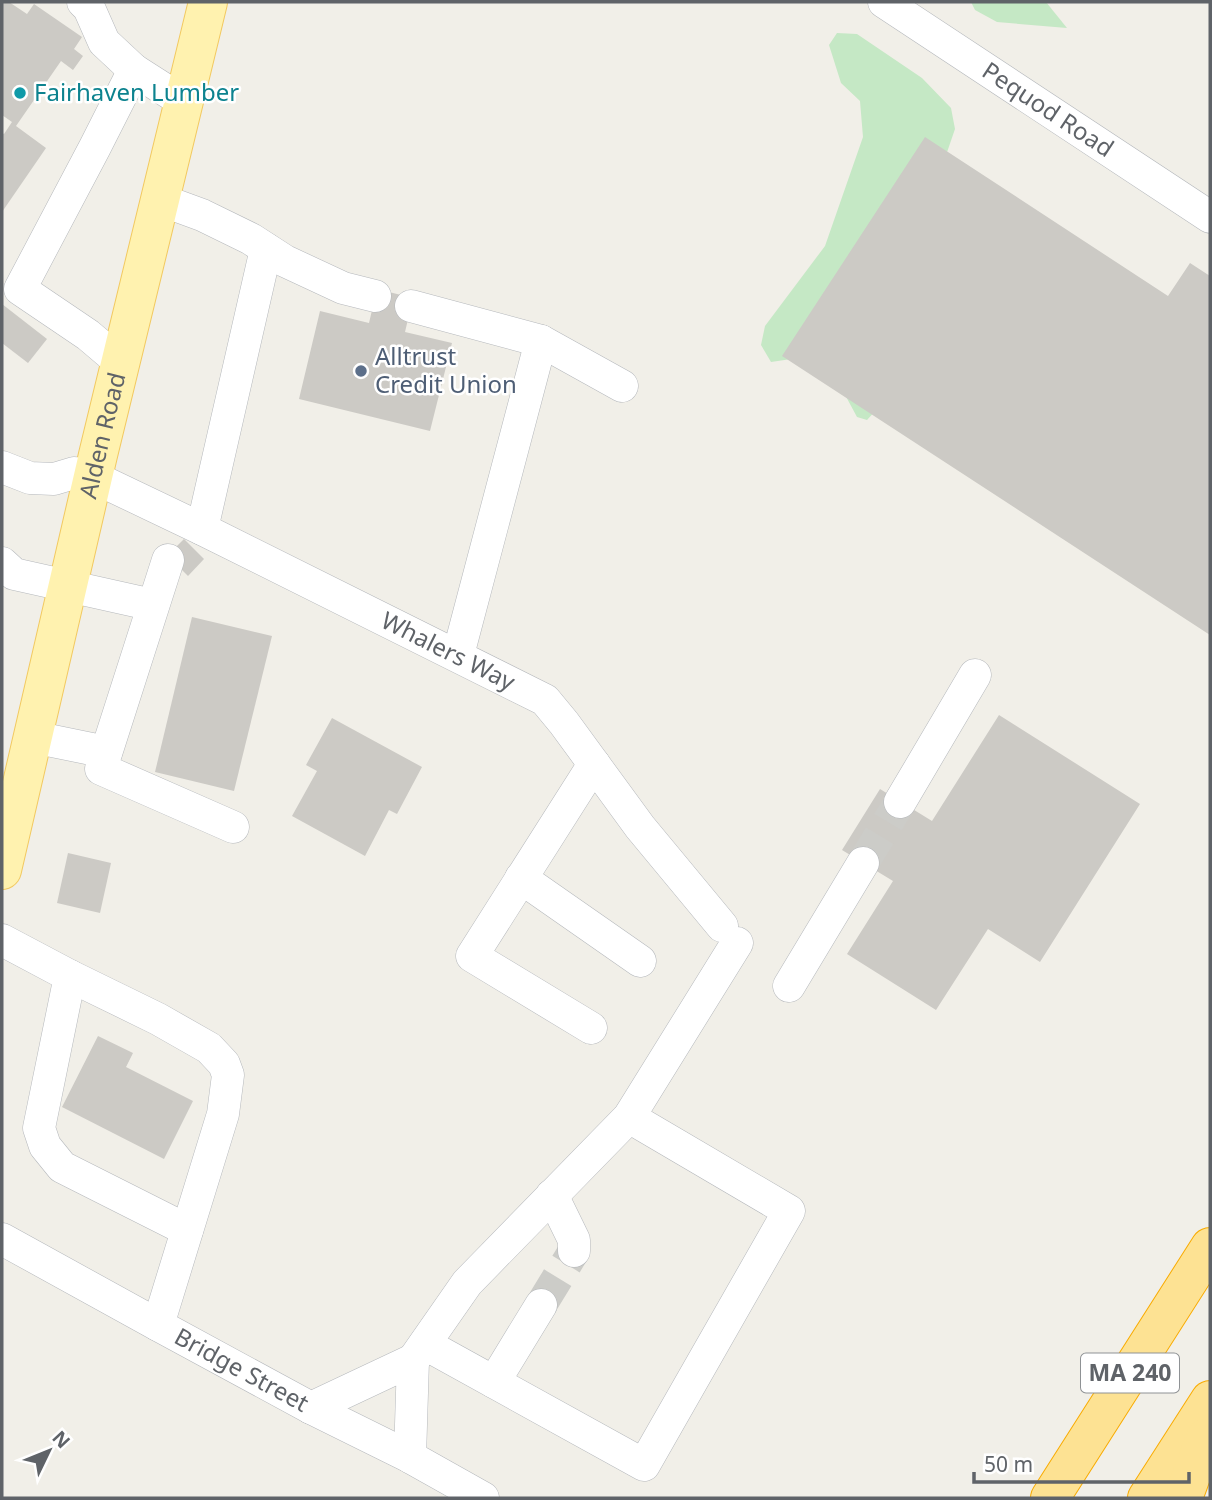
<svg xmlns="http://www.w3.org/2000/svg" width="1212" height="1500" viewBox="0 0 1212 1500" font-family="'Noto Sans',sans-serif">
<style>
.green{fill:#c5e8c5}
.building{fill:#cccac5}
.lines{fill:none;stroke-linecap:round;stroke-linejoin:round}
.minor-tunnel{stroke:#ccccc8;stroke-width:32;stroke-dasharray:32 16;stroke-linecap:butt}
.minor-casing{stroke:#b5b8bc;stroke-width:33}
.major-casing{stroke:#f2c960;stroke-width:40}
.highway-casing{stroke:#f9ab00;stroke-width:40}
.minor{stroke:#fff;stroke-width:32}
.major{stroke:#fff2af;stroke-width:38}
.highway{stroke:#fde293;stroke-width:38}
.culture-dot{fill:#0f9aa8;stroke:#fff;stroke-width:2.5}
.service-dot{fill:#5c6f8a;stroke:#fff;stroke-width:2.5}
.labels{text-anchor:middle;stroke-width:5;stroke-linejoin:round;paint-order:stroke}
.shield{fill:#fff;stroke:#8f9295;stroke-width:2}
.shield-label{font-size:23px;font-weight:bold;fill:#5f6368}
.culture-label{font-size:24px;fill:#0d838f;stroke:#fff;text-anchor:start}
.street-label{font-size:24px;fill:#5f6368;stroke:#fff}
.service-label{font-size:24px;fill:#4e5e75;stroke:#fff;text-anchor:start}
</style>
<rect width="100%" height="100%" fill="#f1efe8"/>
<g class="green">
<polygon points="971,2 1046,2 1067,28 997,22 975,10"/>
<polygon points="837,33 857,34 922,78 951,108 955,129 944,161 878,408 867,420 857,417 836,378 805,357 771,362 761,345 765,326 825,246 863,137 860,101 841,83 829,45"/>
</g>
<g class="building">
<polygon points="2,2 9,2 27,14 34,4 82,37 74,49 83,56 73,70 61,61 16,126 46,148 2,212 2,133 4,134 12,122 2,115"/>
<polygon points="925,137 1168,296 1190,263 1210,276 1210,635 782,356"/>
<polygon points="377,289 413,298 405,332 452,343 430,431 299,399 320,311 369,323"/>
<polygon points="2,304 47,339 28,363 2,343"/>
<polygon points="184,539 204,559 188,576 174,562 175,548"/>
<polygon points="192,617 272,636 234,791 155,772"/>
<polygon points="999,715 1140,804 1040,962 988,929 936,1010 847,954 893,881 842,850 880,789 932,821"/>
<polygon points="332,718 422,767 397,814 389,810 365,856 292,816 317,771 306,765"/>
<polygon points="68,853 111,863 100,913 57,903"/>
<polygon points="98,1036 133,1053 126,1067 193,1101 164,1159 62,1107"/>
</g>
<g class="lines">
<g class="minor-tunnel">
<polyline points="863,863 900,802"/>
<polyline points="541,1305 574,1251"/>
</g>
<defs>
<g id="minor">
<polyline points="83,2 89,8 104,42 134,70"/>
<path id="s1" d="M884,2L1210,217"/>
<polyline points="161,200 202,215 251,239 285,261 343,288 375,296"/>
<polyline points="411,306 541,341 622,386"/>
<polyline points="121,363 88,335 20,289 95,147 134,70 184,102"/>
<path id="s2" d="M2,467L30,478L54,479L74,473L93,477L202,529L545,700L564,723L640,827L722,926"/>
<polyline points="202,529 266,249"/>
<polyline points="168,560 101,769 233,827"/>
<polyline points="2,563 14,574 153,605"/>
<polyline points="458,655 541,341"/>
<polyline points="33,737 106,752"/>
<polyline points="900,802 975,675"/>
<polyline points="521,878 640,961"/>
<polyline points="2,940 70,976 158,1019 209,1048 224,1064 228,1075 223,1114 158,1325"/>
<polyline points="70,976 39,1128 45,1146 62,1167 187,1230"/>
<polyline points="789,986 863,863"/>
<polyline points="591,1028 472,956 594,764"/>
<polyline points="552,1195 574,1240 574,1251"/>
<path id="s3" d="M2,1239L158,1325L311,1408L410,1457L483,1498"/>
<polyline points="425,1344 644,1465 789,1211 629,1117"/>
<polyline points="414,1359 467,1283 629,1117 737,943"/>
<polyline points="494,1382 541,1305"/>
<polyline points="311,1408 413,1360 410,1457"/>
</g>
<g id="major">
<path id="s4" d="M2,870L98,455L208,2"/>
</g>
<g id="highway">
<polyline points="1050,1498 1210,1247"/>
<polyline points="1147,1498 1210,1400"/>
<polyline points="1183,1498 1205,1438"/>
</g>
</defs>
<use href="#minor" class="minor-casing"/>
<use href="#major" class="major-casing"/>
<use href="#highway" class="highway-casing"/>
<use href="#minor" class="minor"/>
<use href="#major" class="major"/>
<use href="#highway" class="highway"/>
</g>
<circle class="culture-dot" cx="20" cy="93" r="7"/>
<circle class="service-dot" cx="361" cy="371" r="7"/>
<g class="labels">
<rect class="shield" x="1081" y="1353.5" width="98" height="39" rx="5"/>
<g class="shield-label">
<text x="1130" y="1381">MA 240</text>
</g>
<g class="culture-label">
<text x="34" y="101">Fairhaven Lumber</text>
</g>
<g class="street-label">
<text dy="8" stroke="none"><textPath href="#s1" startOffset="196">Pequod Road</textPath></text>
<text dy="8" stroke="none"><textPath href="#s4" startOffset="446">Alden Road</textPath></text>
<text dy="8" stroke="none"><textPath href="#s2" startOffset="490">Whalers Way</textPath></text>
<text dy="8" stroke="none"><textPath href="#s3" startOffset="273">Bridge Street</textPath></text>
</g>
<g class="service-label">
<text x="375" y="365">Alltrust<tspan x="375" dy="28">Credit Union</tspan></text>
</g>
</g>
<rect width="1212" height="1500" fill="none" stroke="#5f6368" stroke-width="7"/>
<g transform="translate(49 1451) rotate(47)" stroke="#ffffff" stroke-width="5" paint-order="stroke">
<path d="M0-5L12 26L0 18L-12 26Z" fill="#5f6368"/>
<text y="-10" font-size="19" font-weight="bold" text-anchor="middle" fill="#5f6368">N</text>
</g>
<path d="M974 1472v10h215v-10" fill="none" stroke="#5f6368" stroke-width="3.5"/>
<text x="984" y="1472" font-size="21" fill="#5f6368" stroke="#ffffff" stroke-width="5" paint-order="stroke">50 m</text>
</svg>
